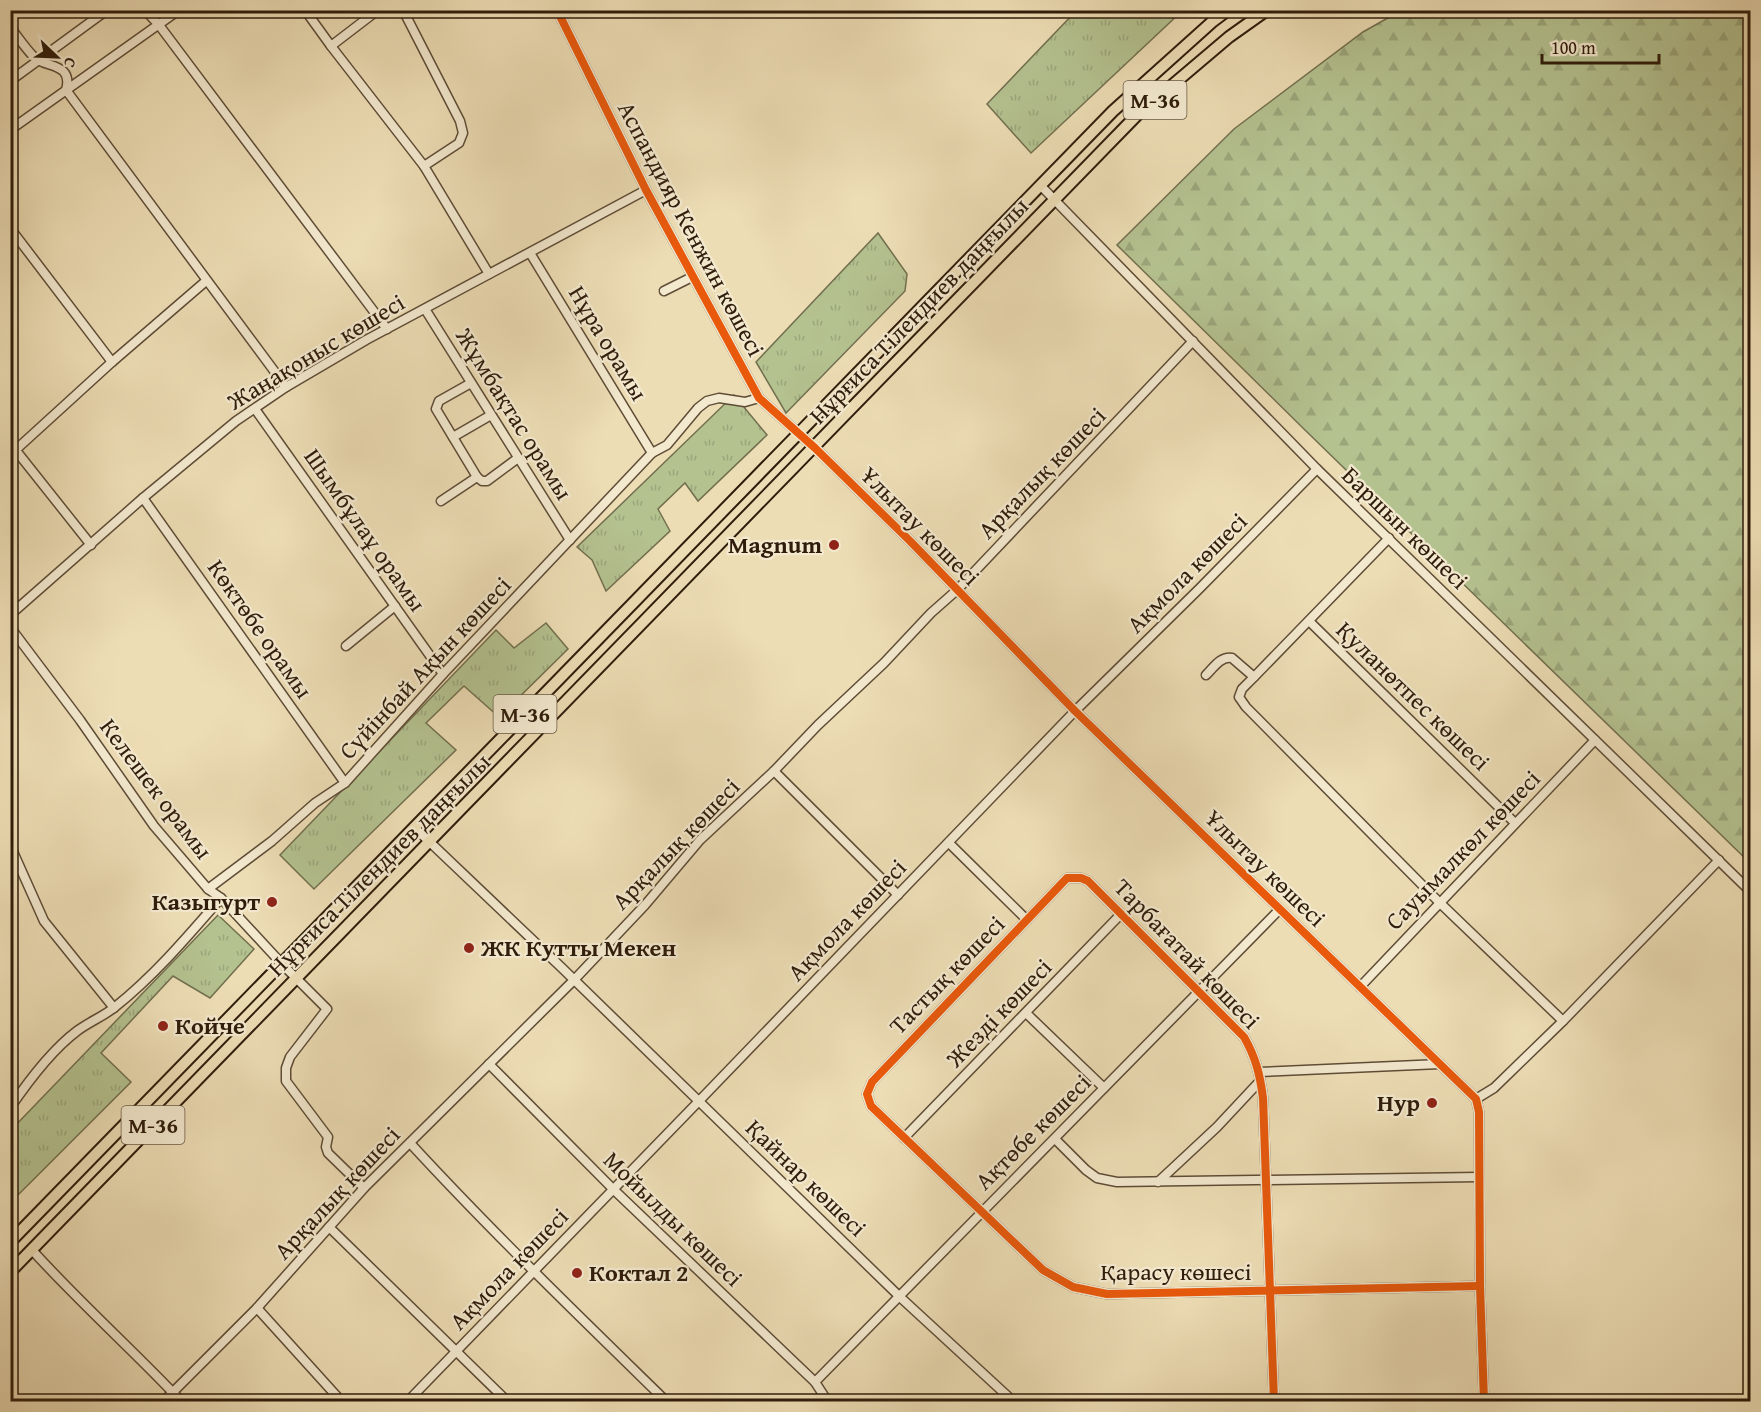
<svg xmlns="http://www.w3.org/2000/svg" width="1761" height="1412" viewBox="0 0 1761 1412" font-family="'Gentium Book Plus',serif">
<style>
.grass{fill:url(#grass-tufts);stroke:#726f4e;stroke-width:1.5}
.forest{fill:url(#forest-firs);stroke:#726f4e;stroke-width:1.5}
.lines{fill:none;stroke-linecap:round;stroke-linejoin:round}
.minor-casing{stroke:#5e4c36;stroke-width:11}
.major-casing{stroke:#2f1c0b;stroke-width:14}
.minor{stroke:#f3e9cf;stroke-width:8}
.major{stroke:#edddb5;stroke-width:10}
.cycleway-casing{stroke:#f3e9cf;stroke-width:11}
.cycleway{stroke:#e8590c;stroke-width:8}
.poi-dot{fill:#8f2418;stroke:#f3e9cf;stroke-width:2}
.labels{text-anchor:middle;stroke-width:4.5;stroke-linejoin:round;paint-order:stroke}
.shield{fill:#f3e9cf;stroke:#6a5a46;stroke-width:1.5}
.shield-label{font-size:22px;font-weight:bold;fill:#2f1c0b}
.street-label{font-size:24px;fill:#2f1c0b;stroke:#f3e9cf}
.poi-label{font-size:24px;font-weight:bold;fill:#2f1c0b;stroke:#f3e9cf;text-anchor:end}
</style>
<defs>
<pattern id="grass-tufts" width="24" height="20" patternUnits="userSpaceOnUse" patternTransform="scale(1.5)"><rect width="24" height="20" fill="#b4c290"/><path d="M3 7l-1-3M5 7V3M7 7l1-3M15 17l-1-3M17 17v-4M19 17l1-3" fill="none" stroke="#9ba67b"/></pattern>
<pattern id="forest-firs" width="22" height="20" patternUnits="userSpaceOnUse" patternTransform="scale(1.5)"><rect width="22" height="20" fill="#b4c290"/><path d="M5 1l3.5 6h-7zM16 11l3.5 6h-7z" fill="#9ba67b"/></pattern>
</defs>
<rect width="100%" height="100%" fill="#edddb5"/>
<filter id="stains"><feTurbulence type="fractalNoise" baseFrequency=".00333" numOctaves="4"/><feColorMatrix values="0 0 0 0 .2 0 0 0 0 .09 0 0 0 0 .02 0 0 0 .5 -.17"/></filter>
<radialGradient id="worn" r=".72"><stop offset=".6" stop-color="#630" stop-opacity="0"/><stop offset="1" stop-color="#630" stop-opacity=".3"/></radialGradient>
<g class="grass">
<polygon points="1076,11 1182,11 1031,153 987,104"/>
<polygon points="878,233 907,274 905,291 786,413 756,362"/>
<polygon points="734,395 767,435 698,501 685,483 658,509 670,531 606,591 592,560 577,547"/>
<polygon points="546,623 568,649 499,717 464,686 426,723 456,750 314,889 280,855 496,630 514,648"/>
<polygon points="218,915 254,949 210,998 173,976 101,1053 131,1082 11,1202 11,1130"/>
</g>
<polygon class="forest" points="1400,11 1750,11 1750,863 1306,431 1117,245 1234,129 1363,32"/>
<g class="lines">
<defs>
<g id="minor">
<polyline points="145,10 159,25 387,329"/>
<polyline points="305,10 331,46 378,10"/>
<polyline points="403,10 460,121 463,133 459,143 424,166 489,274"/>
<polyline points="557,10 646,190 759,398 815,448 910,541 1075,711 1476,1099 1479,1112 1480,1286 1484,1402"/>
<path d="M10,27C18,37 25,48 34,57C44,68 74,62 66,90L286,387"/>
<polyline points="331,46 424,166"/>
<polyline points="10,81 107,10"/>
<polyline points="10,130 179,10"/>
<polyline points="1040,185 1317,469 1750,891"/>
<polyline points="10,228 112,362"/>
<polyline points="530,253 652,453"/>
<polyline points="664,291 692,277"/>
<polyline points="425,309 570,540"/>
<polyline points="471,383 439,401 436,409 477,477 482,481 487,481 518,458"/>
<polyline points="255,409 443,674"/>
<polyline points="453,437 491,415"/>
<polyline points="10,443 91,545"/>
<polyline points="10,455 112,362 206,281"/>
<polyline points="143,498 345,783"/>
<polyline points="441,501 477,477"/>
<polyline points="1389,538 1254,677 1242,689 1239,697 1246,707 1440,903 1563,1021"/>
<polyline points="10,615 143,498 236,421 286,387 366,340 646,190"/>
<polyline points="1309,621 1515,823"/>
<polyline points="10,627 80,720 154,826 208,889 221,898 282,964 327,1009 290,1057 286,1068 286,1081 328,1137 326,1147 328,1153 364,1188"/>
<polyline points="346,646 395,606"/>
<path d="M1206,675C1214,667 1221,656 1232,658L1254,677"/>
<polyline points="774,771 898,895"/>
<polyline points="414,827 562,968 900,1297 1014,1402"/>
<polyline points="949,843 1027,920"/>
<polyline points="10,845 44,921 114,1008"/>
<polyline points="208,889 272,841 315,803 345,783 443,674 652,453 667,445 698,408 707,401 719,398 745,402 759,398"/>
<polyline points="1360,987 1595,740"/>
<polyline points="1026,1013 1104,1088"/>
<polyline points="489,1064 613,1189 815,1382 828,1402"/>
<polyline points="1259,1072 1440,1064"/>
<polyline points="1476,1099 1494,1088 1563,1021 1719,860"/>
<path d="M10,1108C27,1083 53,1049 77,1031C89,1022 104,1016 115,1007C155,975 188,936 221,898"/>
<polyline points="904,1138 1121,914"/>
<polyline points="1055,1139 1086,1170 1097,1178 1117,1182 1479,1177"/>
<path d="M410,1143C492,1232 580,1317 667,1402"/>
<polyline points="1158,1182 1217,1127 1260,1081"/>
<polyline points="329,1227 508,1402"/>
<path d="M32,1250C80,1303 133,1350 182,1402"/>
<polyline points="257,1308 342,1402"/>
<polyline points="815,1382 1279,910"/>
<polyline points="163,1402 257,1308 364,1188 574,980 645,905 700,840 774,771 818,725 884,663 931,613 957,590 1193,341"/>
<polyline points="407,1402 699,1101 1075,711 1199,589 1317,469"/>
<path d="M1274,1402L1263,1098C1260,1075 1256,1058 1244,1037L1088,881L1081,878H1067L872,1082L867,1094L871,1106L1043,1270L1073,1287L1107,1294L1480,1286"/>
<polyline points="1410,1402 1484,1399 1503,1402"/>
</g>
<g id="major">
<polyline points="10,1242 1113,111 1212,22 1228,10"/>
<polyline points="10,1272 1137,115 1229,37 1267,10"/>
</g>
</defs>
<use href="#minor" class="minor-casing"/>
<use href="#major" class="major-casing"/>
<use href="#minor" class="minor"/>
<use href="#major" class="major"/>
<defs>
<g id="cycleway">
<polyline points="557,10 646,190 759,398 815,448 910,541 1075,711 1476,1099 1479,1112 1480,1286 1484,1402"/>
<path d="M1274,1402L1263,1098C1260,1075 1256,1058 1244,1037L1088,881L1081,878H1067L872,1082L867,1094L871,1106L1043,1270L1073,1287L1107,1294L1480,1286"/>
</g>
</defs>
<use href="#cycleway" class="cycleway-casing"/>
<use href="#cycleway" class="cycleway"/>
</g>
<g class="poi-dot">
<circle cx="834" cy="545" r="6"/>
<circle cx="272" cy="902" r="6"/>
<circle cx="469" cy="948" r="6"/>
<circle cx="163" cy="1026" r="6"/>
<circle cx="1432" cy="1103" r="6"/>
<circle cx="577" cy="1273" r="6"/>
</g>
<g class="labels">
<g class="shield">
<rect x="1123.5" y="81" width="63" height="38" rx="4.5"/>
<rect x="493.5" y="695" width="63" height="38" rx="4.5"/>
<rect x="121.5" y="1106" width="63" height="38" rx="4.5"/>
</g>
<g class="shield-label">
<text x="1155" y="108">M-36</text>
<text x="525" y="722">M-36</text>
<text x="153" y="1133">M-36</text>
</g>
<g class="street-label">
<text transform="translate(691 229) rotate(62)" y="8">Аспандияр Кенжин көшесі</text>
<text transform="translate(919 311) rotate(-46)" y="8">Нұрғиса Тілендиев даңғылы</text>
<text transform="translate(608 343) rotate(59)" y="8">Нұра орамы</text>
<text transform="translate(316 352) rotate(-31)" y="8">Жаңақоныс көшесі</text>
<text transform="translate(514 414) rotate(58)" y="8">Жұмбақтас орамы</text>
<text transform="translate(1042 473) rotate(-46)" y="8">Арқалық көшесі</text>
<text transform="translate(920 526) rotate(45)" y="8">Ұлытау көшесі</text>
<text transform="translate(1405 528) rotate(44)" y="8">Баршын көшесі</text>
<text transform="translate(365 530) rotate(55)" y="8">Шымбұлаұ орамы</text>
<text transform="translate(1187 573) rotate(-45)" y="8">Ақмола көшесі</text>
<text transform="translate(260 629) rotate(55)" y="8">Көктөбе орамы</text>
<text transform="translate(425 668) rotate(-47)" y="8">Сүйінбай Ақын көшесі</text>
<text transform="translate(1413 696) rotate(44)" y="8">Қуланөтпес көшесі</text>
<text transform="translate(156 789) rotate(53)" y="8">Келешек орамы</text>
<text transform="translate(676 844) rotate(-46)" y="8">Арқалық көшесі</text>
<text transform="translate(1463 850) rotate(-46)" y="8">Сауымалкөл көшесі</text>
<text transform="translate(379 865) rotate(-45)" y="8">Нұрғиса Тілендиев даңғылы</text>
<text transform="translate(1265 868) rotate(44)" y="8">Ұлытау көшесі</text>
<text transform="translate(847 920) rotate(-46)" y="8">Ақмола көшесі</text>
<text transform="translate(1187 954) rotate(46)" y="8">Тарбағатай көшесі</text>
<text transform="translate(947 975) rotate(-46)" y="8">Тастық көшесі</text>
<text transform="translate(999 1013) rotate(-46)" y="8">Жезді көшесі</text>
<text transform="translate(1033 1132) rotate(-45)" y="8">Ақтөбе көшесі</text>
<text transform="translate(806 1178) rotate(44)" y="8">Қайнар көшесі</text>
<text transform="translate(337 1193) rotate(-47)" y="8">Арқалық көшесі</text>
<text transform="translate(673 1219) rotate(44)" y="8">Мойылды көшесі</text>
<text transform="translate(509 1269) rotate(-46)" y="8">Ақмола көшесі</text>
<text x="1176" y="1280">Қарасу көшесі</text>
</g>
<g class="poi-label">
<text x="822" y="553">Magnum</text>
<text x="260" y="910">Казыгурт</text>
<text x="481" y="956" text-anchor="start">ЖК Кутты Мекен</text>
<text x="175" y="1034" text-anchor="start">Койче</text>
<text x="1420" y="1111">Нур</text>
<text x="589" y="1281" text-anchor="start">Коктал 2</text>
</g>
</g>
<rect width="1761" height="1412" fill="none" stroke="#edddb5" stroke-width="36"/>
<rect x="12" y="12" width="1737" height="1388" fill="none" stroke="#2f1c0b" stroke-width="3"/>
<rect x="18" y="18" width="1725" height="1376" fill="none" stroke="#2f1c0b" stroke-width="1.5"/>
<g transform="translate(57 57) rotate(113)" stroke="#f3e9cf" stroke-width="4.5" paint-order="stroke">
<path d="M0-4.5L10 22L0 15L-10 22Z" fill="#2f1c0b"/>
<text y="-9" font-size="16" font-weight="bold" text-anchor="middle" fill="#2f1c0b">С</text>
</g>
<path d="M1542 54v9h117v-9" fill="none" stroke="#2f1c0b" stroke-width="3"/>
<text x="1551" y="54" font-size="18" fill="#2f1c0b" stroke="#f3e9cf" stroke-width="4.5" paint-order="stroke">100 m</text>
<rect width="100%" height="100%" filter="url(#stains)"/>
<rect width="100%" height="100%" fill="url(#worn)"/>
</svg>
